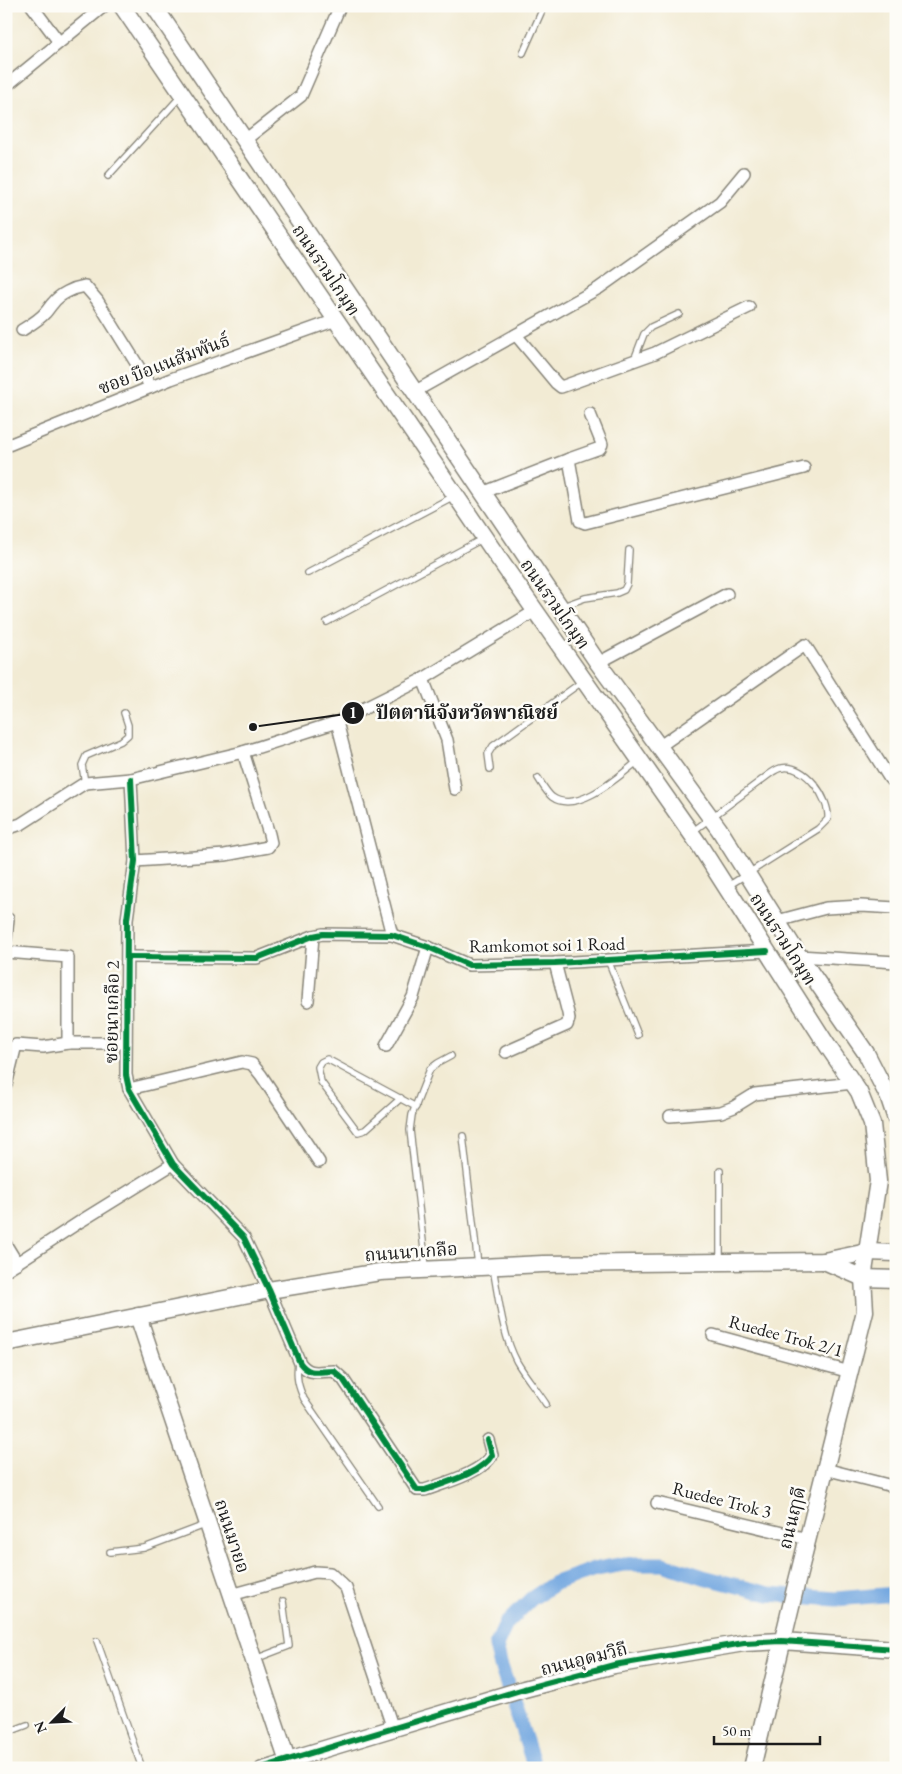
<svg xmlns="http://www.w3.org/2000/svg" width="902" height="1774" viewBox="0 0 902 1774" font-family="'EB Garamond','Noto Serif Thai',serif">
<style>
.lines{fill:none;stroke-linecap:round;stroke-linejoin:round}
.canal{stroke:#73a7e0;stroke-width:15}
.lane-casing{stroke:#878478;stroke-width:8}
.street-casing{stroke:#878478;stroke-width:14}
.secondary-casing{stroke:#878478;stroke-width:19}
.lane{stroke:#fff;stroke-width:5.5}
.street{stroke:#fff;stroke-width:11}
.secondary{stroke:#fff;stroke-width:16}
.cycleway-casing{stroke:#fdfcf7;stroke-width:9}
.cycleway{stroke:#00873e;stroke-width:6}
.labels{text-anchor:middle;stroke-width:5;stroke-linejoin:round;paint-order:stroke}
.street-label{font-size:18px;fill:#1c1c1c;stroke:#fdfcf7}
.leader{fill:none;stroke:#1c1c1c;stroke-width:2}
.callout-dot{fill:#1c1c1c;stroke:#fdfcf7;stroke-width:2}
.mark-label{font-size:15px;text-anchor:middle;font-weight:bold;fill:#fff}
.callout-label{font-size:19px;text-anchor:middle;font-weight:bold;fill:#1c1c1c;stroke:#fdfcf7;stroke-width:5;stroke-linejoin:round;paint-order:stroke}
</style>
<rect width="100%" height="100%" fill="#fdfcf7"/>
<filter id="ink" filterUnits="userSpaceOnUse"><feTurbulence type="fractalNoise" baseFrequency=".02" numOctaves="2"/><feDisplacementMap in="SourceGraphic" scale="10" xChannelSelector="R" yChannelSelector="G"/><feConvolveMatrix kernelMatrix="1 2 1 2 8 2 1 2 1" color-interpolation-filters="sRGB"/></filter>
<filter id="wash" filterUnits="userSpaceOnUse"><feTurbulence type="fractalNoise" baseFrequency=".0096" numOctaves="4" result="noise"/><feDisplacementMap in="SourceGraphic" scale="20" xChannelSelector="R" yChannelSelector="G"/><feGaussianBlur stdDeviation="1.12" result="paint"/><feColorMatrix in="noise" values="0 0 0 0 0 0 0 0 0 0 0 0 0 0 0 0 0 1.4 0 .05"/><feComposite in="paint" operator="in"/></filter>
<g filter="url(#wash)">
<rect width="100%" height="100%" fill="#f2ebd4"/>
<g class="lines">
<polyline class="canal" points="535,1768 500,1663 496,1646 506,1624 531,1599 555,1583 592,1570 624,1564 663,1564 703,1577 769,1594 836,1599 896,1594"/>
</g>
</g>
<g filter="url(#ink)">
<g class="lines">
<defs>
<g id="lane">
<polyline points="523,53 544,6"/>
<polyline points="108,176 181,96"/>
<polyline points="634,360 644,334 651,327 679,314"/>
<polyline points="308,573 454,496"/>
<polyline points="563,606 585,598 617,593 624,590 627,584 629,550"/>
<polyline points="327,622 484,538"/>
<polyline points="490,769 488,754 493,746 583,681"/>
<path d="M538,778C542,784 546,792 552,797C577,815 619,776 638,761"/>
<polyline points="85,783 82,765 86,756 121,741 128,735 128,725 124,713"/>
<path d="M692,832L771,773C774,771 779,768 782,768C805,763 830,799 828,819L818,829L728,886"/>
<polyline points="608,960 638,1035"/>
<polyline points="6,1045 16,1045"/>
<polyline points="401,1098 365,1130 358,1132 321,1082 318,1067 321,1062 327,1059 416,1107"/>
<polyline points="463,1136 478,1265"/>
<polyline points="720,1171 720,1260"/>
<polyline points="426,1267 410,1130 412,1115 430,1069 438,1063 451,1056"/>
<path d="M493,1268C499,1299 502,1334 517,1362C525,1376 537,1390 546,1404"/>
<path d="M298,1363C296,1377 298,1386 304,1399L378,1506"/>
<polyline points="110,1552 144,1548 205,1525"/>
<polyline points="97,1641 142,1768"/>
<polyline points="255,1659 289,1646 283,1601"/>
<polyline points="6,1733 27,1725"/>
</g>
<g id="street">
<polyline points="32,6 59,42"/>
<polyline points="6,86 104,6"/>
<polyline points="245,140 301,96 340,6"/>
<path d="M22,330C30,325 39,320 45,313C48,310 50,306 53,303C60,294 73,288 85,286L97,300L151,387"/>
<polyline points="516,335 556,383 561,387 655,353 749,307"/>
<polyline points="414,392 599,288 720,202 744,173"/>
<polyline points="6,446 171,379 336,320"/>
<polyline points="569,459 600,448 602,444 590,414"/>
<polyline points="482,493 569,459 580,521 585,523 804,468"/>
<polyline points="598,663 727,594"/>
<polyline points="423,679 447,740 455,789"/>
<polyline points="337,722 392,935"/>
<polyline points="660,746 805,645 890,779"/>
<path d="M131,779L135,861L127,919L126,1075L129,1089L173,1164L244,1238L269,1290L300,1363C310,1376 318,1371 334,1371L343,1379L417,1490H425C444,1483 482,1473 492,1455L488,1440"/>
<polyline points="6,829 21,824 85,783 131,779 243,752 337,722 423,679 535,611"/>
<polyline points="135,861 225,855 268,847 271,843 269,834 243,752"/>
<polyline points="6,919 8,919 6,939"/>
<polyline points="777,921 826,908 861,906 896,908"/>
<polyline points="6,952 68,957 68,1043"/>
<polyline points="799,956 896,962"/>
<polyline points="128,957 257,958 313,936 323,934 392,935 428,947 469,965 555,963 767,951"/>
<polyline points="308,1001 313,936"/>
<polyline points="386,1046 413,997 428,947"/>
<polyline points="506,1052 567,1025 569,1019 568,1013 555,963"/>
<polyline points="6,1085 16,1045 43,1047 68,1043 126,1043"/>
<polyline points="129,1089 242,1062 252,1064 261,1075 319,1162"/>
<polyline points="670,1116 721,1112 734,1107 755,1094 853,1083"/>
<polyline points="6,1245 17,1263"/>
<polyline points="6,1270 81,1221 173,1164"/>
<polyline points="713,1335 850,1372"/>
<polyline points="825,1469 896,1487"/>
<polyline points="657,1503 808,1539"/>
<polyline points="231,1595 315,1572 330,1573 346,1588 393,1729"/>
<polyline points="261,1768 288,1760"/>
</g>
<g id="secondary">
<polyline points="122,6 499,559 698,843 827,1045 859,1092 872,1124 878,1181 863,1278 865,1311 796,1585 752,1768"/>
<polyline points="154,6 598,663 719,829 799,956 866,1053 889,1098 896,1119"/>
<polyline points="824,1261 863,1278 896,1279"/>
<polyline points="138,1316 290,1768"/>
<polyline points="6,1343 269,1290 380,1272 543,1264 824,1261 867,1252 896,1253"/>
<polyline points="288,1760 524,1689 614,1665 744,1643 782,1641 896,1649"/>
</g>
</defs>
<use href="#lane" class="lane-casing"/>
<use href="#street" class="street-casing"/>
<use href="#secondary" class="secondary-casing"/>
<use href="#lane" class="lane"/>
<use href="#street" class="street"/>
<use href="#secondary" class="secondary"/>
<defs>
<g id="cycleway">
<path d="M131,779L135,861L127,919L126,1075L129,1089L173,1164L244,1238L269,1290L300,1363C310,1376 318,1371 334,1371L343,1379L417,1490H425C444,1483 482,1473 492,1455L488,1440"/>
<polyline points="128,957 257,958 313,936 323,934 392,935 428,947 469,965 555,963 767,951"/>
<polyline points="261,1768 524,1689 614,1665 744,1643 782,1641 896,1649"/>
</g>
</defs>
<use href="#cycleway" class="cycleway-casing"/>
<use href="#cycleway" class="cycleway"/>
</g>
</g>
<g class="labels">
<g class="street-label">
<text transform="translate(326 270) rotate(56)" y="6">ถนนรามโกมุท</text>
<text transform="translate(164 364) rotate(-21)" y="6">ซอย บือแนสัมพันธ์</text>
<text transform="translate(555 604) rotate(55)" y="6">ถนนรามโกมุท</text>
<text transform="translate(783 939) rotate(57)" y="6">ถนนรามโกมุท</text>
<text transform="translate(547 945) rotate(-1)" y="6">Ramkomot soi 1 Road</text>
<text transform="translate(112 1012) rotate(-89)" y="6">ซอยนาเกลือ 2</text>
<text transform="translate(411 1252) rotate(-4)" y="6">ถนนนาเกลือ</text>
<text transform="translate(786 1336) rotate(15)" y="6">Ruedee Trok 2/1</text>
<text transform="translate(722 1500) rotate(14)" y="6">Ruedee Trok 3</text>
<text transform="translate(792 1518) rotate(-76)" y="6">ถนนฤๅดี</text>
<text transform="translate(232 1536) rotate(72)" y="6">ถนนมายอ</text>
<text transform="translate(584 1659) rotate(-14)" y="6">ถนนอุดมวิถี</text>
</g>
</g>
<path class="leader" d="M253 727L353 713"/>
<g class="callout-dot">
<circle cx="253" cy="727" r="5"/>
<circle cx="353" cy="713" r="12"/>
</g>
<g class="mark-label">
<text x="353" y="718">1</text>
</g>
<g class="callout-label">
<text x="467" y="719">ปัตตานีจังหวัดพาณิชย์</text>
</g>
<rect width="902" height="1774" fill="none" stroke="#fdfcf7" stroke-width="25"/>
<g transform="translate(52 1722) rotate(246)" stroke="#fdfcf7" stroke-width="4" paint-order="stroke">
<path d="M0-4L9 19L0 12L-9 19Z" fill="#1c1c1c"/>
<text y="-8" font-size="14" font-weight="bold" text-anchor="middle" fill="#1c1c1c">N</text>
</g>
<path d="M714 1736v8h106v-8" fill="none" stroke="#1c1c1c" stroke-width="2.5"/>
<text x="722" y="1736" font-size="15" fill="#1c1c1c" stroke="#fdfcf7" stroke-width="4" paint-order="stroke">50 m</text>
</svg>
